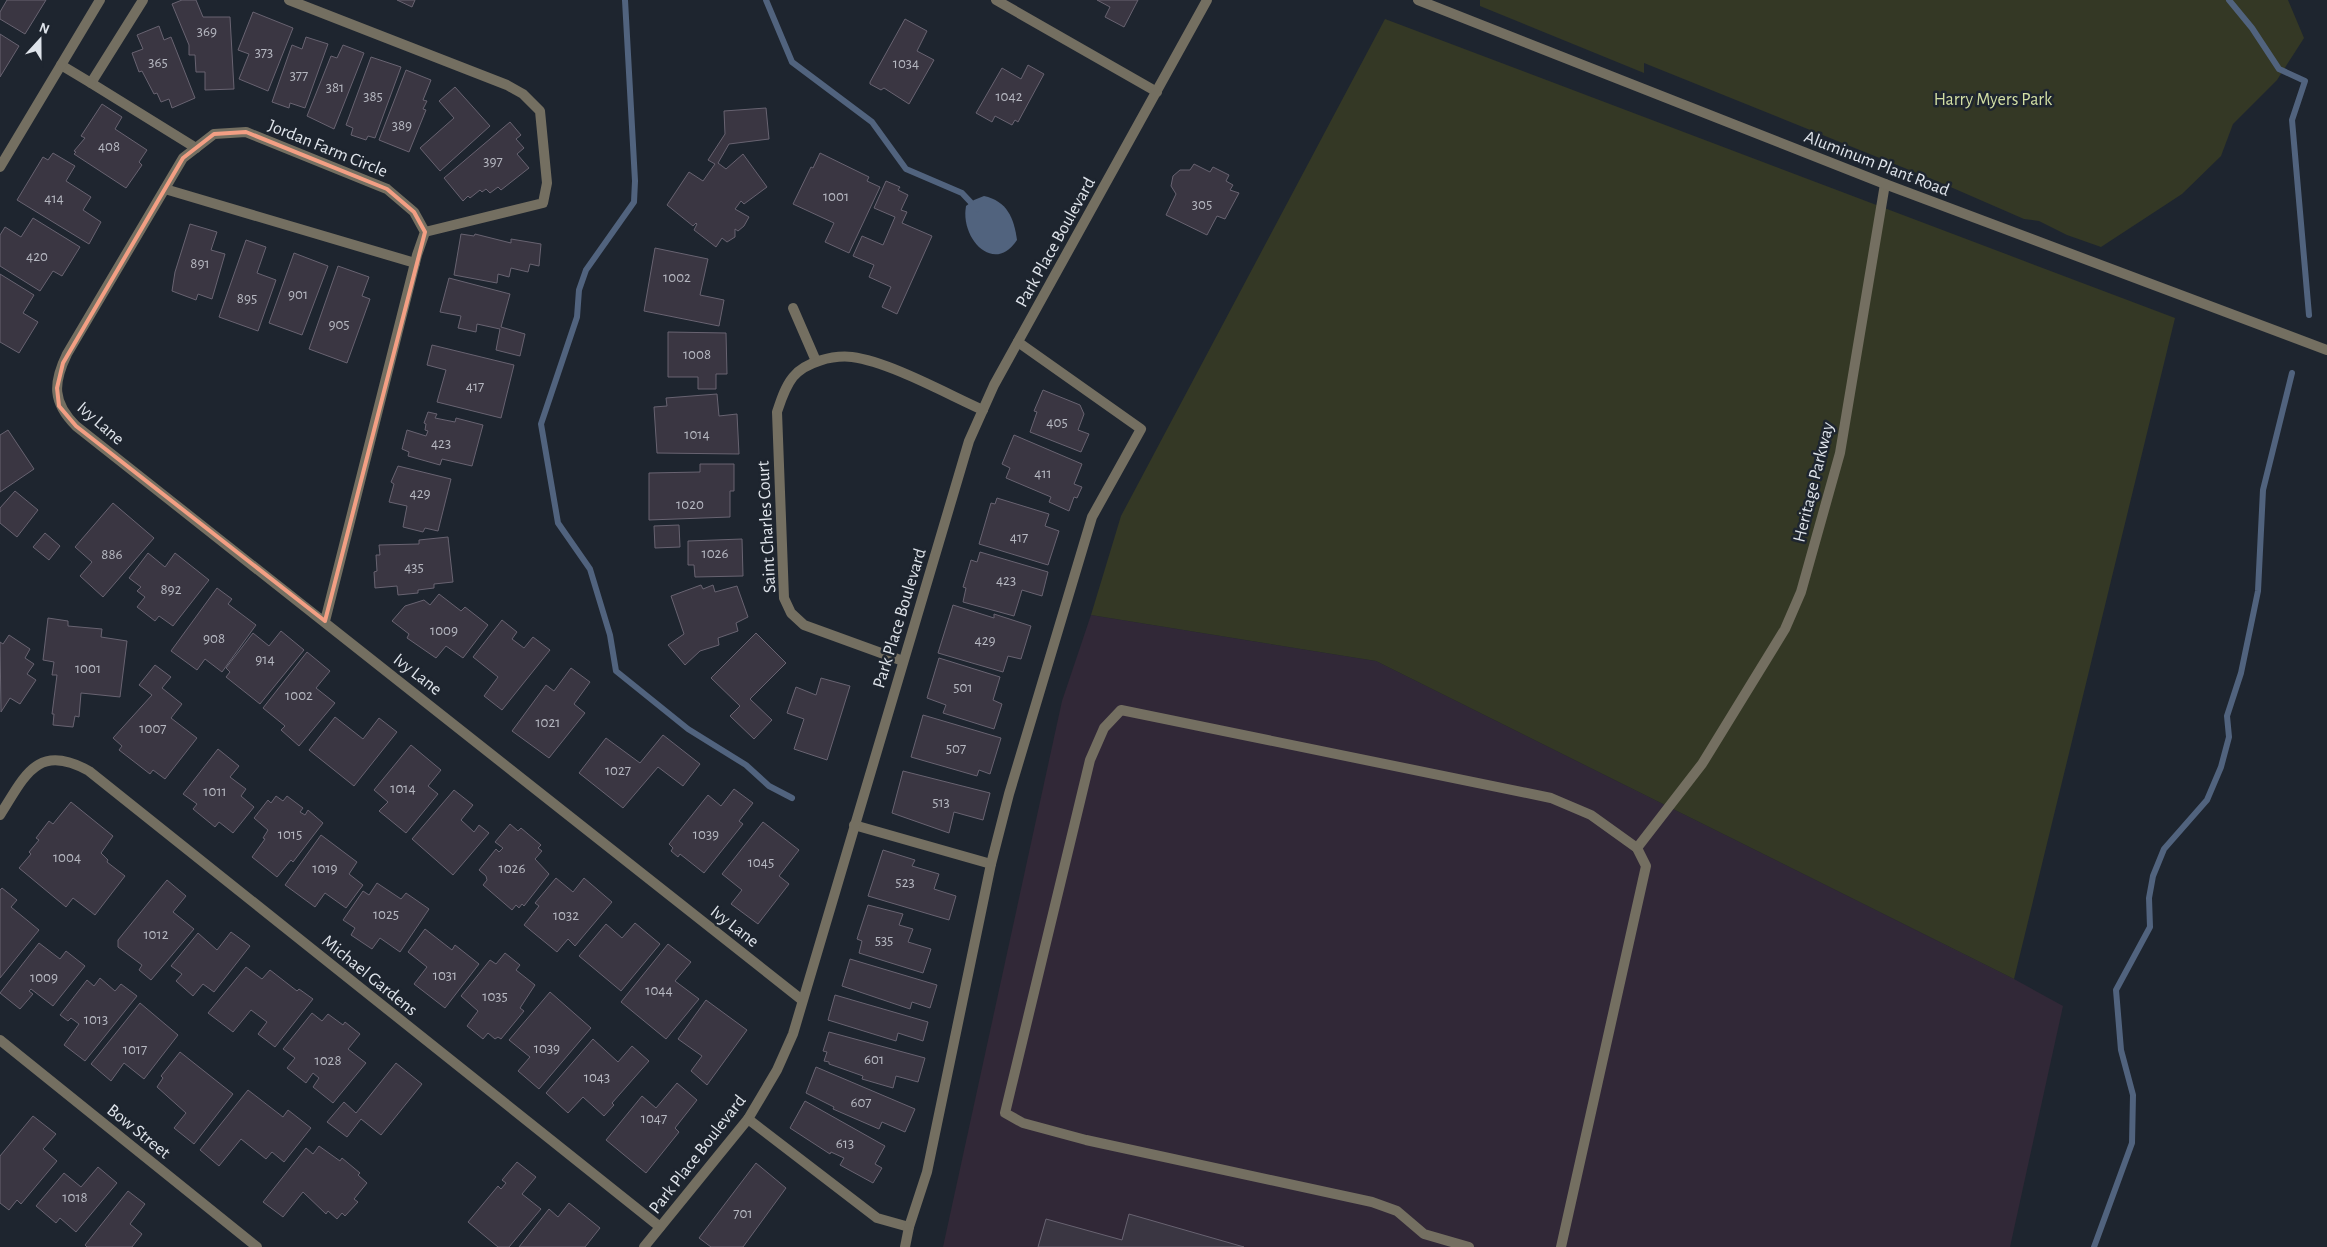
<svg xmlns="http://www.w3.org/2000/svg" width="2327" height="1247" viewBox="0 0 2327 1247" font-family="'Alegreya Sans',sans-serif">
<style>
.industrial{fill:#312837}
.green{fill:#343825}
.water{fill:#51637e}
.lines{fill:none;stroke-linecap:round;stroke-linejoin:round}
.stream{stroke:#51637e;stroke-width:6}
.building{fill:#3a3642;stroke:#686371}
.lane{stroke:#746f61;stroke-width:10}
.street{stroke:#746f61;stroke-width:10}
.marked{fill:none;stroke:#f39f84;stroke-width:4;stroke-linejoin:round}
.labels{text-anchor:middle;stroke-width:5;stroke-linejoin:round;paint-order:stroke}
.number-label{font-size:15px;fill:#b6b8c1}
.park-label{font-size:18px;fill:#d3dfa4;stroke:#1e252f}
.street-label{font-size:18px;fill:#dfe4eb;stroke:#1e252f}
</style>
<rect width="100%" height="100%" fill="#1e252f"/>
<polygon class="industrial" points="1091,615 1376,661 2014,979 2063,1006 2010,1247 943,1247 1062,701"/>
<g class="green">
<polygon points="1480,0 2288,0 2304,38 2277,80 2233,124 2221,156 2182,194 2101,247 2067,235 2039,221 2024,219 1939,182 1644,63 1644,73 1480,6"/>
<polygon points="1385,19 2175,318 2014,979 1376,661 1091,615 1121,516"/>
</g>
<path class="water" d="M984,196C1007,201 1014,218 1017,240C994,275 960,239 966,206L974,200Z"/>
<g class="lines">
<g class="stream">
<polyline points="625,0 635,181 634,202 586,270 579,290 577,317 541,424 558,523 590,569 610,635 616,671 688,729 746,765 769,786 792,798"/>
<polyline points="766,0 792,62 872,122 906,169 962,193 977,209"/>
<polyline points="2229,0 2252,28 2279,69 2305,81 2292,120 2309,315"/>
<polyline points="2094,1247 2132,1143 2133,1095 2121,1050 2116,990 2150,927 2149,898 2153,876 2164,849 2207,800 2221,767 2229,737 2227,716 2241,673 2258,591 2263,490 2292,373"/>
</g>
</g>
<g class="building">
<polygon points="7,0 46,0 25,34 0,19 0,12"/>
<polygon points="182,0 196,0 203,17 230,17 234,89 205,90 205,72 196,72 195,55 189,55 189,45 172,4"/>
<polygon points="397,0 415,0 412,7"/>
<polygon points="1097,0 1138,0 1124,27 1105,17 1110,7"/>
<polygon points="253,12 293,28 268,91 239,79 249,54 238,50"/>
<polygon points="905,19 927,31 917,51 934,60 909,104 884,88 881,90 870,84 870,82"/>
<polygon points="159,26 164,40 171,37 195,98 172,108 169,99 161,102 157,93 154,94 142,71 139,72 132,53 143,49 137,35"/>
<polygon points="0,34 19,46 0,77"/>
<polygon points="306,37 328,44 305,108 290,103 289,108 272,102 292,45 302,49"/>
<polygon points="343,45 364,53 334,129 307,116 331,56 337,58"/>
<polygon points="371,57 401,67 375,138 368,136 366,140 351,135 353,128 346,125"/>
<polygon points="1028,65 1044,74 1018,122 1015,120 1012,125 995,116 992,122 976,113 1002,68 1021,79"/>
<polygon points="406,70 431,80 423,100 427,101 423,109 426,110 409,152 379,140"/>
<polygon points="455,87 490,126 440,171 420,148 454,118 439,101"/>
<polygon points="102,104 122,117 115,129 147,150 139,162 142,165 126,188 74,154 76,152 74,151 85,138 81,136"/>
<polygon points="766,108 769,139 729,144 718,163 726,169 743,154 767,187 744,204 741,201 735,209 749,217 744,226 738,231 735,229 735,237 727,242 722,238 716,247 694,230 697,224 696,223 693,226 667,205 689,172 703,181 715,164 708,160 725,134 724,111"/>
<polygon points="510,122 521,135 516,139 524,148 517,154 529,168 501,190 498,187 490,193 486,189 482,192 480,190 470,198 468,196 463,201 444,178"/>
<polygon points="53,153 75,166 66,181 91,197 83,210 101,222 89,244 17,200 43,157 48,160"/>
<polygon points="820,153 869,177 867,181 880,187 849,253 825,242 834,223 793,204 811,167 813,168"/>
<polygon points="1194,164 1210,172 1213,167 1229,175 1226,181 1233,185 1230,190 1239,193 1225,219 1217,216 1207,235 1166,215 1176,194 1171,186 1173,176 1180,170 1190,170"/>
<polygon points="886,181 900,187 898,190 908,195 901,210 907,212 902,223 932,236 897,314 882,307 891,287 869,277 874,265 853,256 862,236 883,245 895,217 874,208"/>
<polygon points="33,218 80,247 62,276 53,271 40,291 0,266 0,235 5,227 21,237"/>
<polygon points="190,224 217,232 211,250 225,254 212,299 198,294 196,300 172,291 175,272"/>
<polygon points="461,234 474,236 475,234 511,243 511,239 541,244 539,266 530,264 528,272 511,268 509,277 498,274 497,283 454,275"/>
<polygon points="246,240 266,247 257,273 276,280 258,331 219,317"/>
<polygon points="655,248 708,259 700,295 724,300 719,326 644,311"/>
<polygon points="294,253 328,266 302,335 269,323"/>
<polygon points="338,266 369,277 362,296 370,299 347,363 309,349"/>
<polygon points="0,274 34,295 23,313 38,322 19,353 0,342"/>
<polygon points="449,278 510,294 501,327 525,334 520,356 496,350 500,329 477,324 476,332 458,328 461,316 440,312"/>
<polygon points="668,332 726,333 727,374 716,374 716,389 698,389 698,377 668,377"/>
<polygon points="432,345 514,365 501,418 437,402 446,370 427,365"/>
<polygon points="1043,390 1080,405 1084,414 1078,430 1089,434 1081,452 1030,432 1037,412 1034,411"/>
<polygon points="717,394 719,416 737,414 739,454 657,453 654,407 667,406 666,398"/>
<polygon points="428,412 437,414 435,418 455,422 456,418 483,425 472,466 442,459 440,465 408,456 409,452 402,449 407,430 426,436 428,431 425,430 426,424 424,423"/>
<polygon points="8,430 34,469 0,492 0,435"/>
<polygon points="1014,435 1082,464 1074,484 1082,487 1077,498 1074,497 1069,511 1049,502 1051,497 1006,478 1010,468 1002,464"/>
<polygon points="700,464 734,464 734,491 730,491 730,517 649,520 649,473 700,472"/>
<polygon points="398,466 451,479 438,531 425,528 423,532 403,527 407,506 389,502 394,484 391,482"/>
<polygon points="15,491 38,510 17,537 0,523 0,508"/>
<polygon points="997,498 1049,514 1045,526 1059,531 1048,565 979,544 991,503 995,504"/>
<polygon points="113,503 154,538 103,597 80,576 92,562 75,547"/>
<polygon points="679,525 680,547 655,548 654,526"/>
<polygon points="45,533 60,546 49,560 33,547"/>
<polygon points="448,537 453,582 434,584 434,588 418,590 418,593 398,595 397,586 375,588 374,572 377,571 376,555 380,555 379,545 419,544 419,540"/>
<polygon points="742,539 743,576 695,577 694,565 688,565 688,541"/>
<polygon points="980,552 1048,572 1042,596 1022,590 1014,616 963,602 966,588 963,587 971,560 977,562"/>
<polygon points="148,553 165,567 175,553 209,580 173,626 159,616 155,621 137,607 145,597 137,591 141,587 129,578"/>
<polygon points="701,585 703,589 713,585 715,592 737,586 748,617 736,623 738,631 718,638 719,645 700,651 685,665 668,645 684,634 671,596"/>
<polygon points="217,588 232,599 228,604 256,625 222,672 205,659 197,670 171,651"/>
<polygon points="439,594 461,611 465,607 488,625 463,658 446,646 436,658 407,638 409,634 392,621 405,606 424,600 430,605"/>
<polygon points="953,605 994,618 994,614 1031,626 1021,659 1008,656 1003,672 938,653"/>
<polygon points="48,618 68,621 68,626 102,629 101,637 127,641 120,697 81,693 79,717 75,716 73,727 53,725 54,714 52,714 57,675 52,675 54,662 43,660"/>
<polygon points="502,620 517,632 512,639 524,648 533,637 550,650 502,710 484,696 498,677 473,657"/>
<polygon points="281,631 304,650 260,704 226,677 230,672 226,668 253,633 269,646"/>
<polygon points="756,633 786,663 750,699 772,720 754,739 730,716 740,706 711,678"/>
<polygon points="9,635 30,649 25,658 34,664 27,674 36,680 20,704 10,698 1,712 0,642 3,644"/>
<polygon points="307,652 330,671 316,688 335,703 299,746 281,730 285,726 263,708"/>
<polygon points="939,658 1000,677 993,700 1002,704 994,729 943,713 946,705 927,698"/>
<polygon points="155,665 171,677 162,688 182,704 171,718 197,738 165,779 153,770 150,774 119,750 122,746 113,738 152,695 139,685"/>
<polygon points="571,668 590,682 574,704 585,713 549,758 512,731 546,685 554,691"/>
<polygon points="821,678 850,686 827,760 794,749 804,719 787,713 796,687 816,695"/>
<polygon points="923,715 1001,738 990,774 979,770 977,776 911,757"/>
<polygon points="335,717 363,739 379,718 397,732 354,786 309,750"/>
<polygon points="663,735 700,764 683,786 658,767 623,808 579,773 606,738 640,763"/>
<polygon points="411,745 441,770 428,786 438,794 406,833 379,811 388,802 374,790"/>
<polygon points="218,749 239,766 230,777 246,789 241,796 254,807 233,833 219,822 215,827 193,809 197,804 183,794"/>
<polygon points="903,771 990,793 983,820 954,812 949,833 892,813"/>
<polygon points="734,789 753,803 739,821 743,824 704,873 680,854 678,857 671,851 673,848 669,844 708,795 721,806"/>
<polygon points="454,790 473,805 461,820 474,832 479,825 489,833 453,875 412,839"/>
<polygon points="276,796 283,801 287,796 303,808 300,812 305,815 308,810 323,823 293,862 291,860 277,877 252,857 265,839 263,838 268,830 254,818 268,800 271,803"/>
<polygon points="71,802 113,836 101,853 108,860 107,862 125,876 95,915 73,898 66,907 19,868 31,854 29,852 39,840 36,838 49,821 53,824"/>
<polygon points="763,822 799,850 779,876 789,884 758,924 731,904 742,890 722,874"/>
<polygon points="510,824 518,831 521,828 541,845 538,848 542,851 535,859 549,874 524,906 522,904 519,908 516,905 512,910 483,885 487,880 486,876 479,870 496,849 499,852 503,848 495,842"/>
<polygon points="321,835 357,862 349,874 363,885 346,908 325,893 315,907 285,885"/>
<polygon points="883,850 915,860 912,866 939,874 934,889 956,896 949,920 868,896"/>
<polygon points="556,878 573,892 584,878 612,902 575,946 568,939 557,952 524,925 539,906 535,903"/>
<polygon points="167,880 186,896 173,912 194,929 151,980 139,970 142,965 118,947 118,940"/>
<polygon points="377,883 401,899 406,893 429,909 400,952 380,938 372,949 351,935 355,928 343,920 363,891 369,895"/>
<polygon points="2,888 17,900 11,907 39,930 0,978 0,890"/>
<polygon points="868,905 903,914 899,925 913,929 908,942 931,949 923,973 859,953 862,941 857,939"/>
<polygon points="635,923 660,944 621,991 579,956 606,924 622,938"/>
<polygon points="425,929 452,950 455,945 479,964 445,1008 414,984 427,967 408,952"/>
<polygon points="231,932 250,946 214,992 203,984 193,996 176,981 182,974 171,966 198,933 217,950"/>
<polygon points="39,943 60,959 66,951 85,966 53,1006 31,989 29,991 33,994 20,1009 0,993"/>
<polygon points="668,944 691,962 675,981 699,999 666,1039 621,1002"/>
<polygon points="505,953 520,965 516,970 535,985 520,1008 524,1011 501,1039 498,1037 495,1039 488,1033 483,1039 467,1026 478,1011 461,996 490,960 496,964"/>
<polygon points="850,959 937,985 930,1008 912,1002 910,1009 842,986"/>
<polygon points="246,967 262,979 270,970 297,991 299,989 313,999 275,1047 258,1034 267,1022 251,1010 233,1032 208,1013"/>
<polygon points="100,978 115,991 121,984 137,996 85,1061 64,1045 79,1024 71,1018 68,1021 60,1015 87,980 94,986"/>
<polygon points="550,992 591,1028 539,1089 518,1071 530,1057 509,1040"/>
<polygon points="835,995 928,1022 923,1041 898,1033 896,1041 828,1020"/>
<polygon points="706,1000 747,1030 707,1085 691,1071 702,1056 678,1039"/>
<polygon points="140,1003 178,1035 144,1079 124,1063 111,1081 91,1064"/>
<polygon points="312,1013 322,1021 328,1014 343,1025 345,1022 360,1034 348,1049 366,1063 333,1103 313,1087 319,1078 313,1073 306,1083 287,1068 295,1058 283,1049"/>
<polygon points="829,1032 925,1058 918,1082 896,1076 893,1088 862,1079 863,1076 829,1064 829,1062 824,1061 827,1052 823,1051"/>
<polygon points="593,1039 618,1062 632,1046 649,1061 612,1103 614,1105 604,1116 583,1097 568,1113 546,1093"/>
<polygon points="180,1052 233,1094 194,1144 174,1128 186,1113 157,1087 163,1078 161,1076"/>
<polygon points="396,1063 422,1084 381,1135 361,1119 347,1137 327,1122 344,1102 356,1113"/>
<polygon points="816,1067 915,1109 905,1132 882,1122 879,1129 833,1109 834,1107 806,1093"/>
<polygon points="677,1083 697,1100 675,1128 679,1132 646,1173 606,1140 642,1096 656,1108"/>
<polygon points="248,1090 283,1117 288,1110 311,1128 284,1162 272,1152 266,1159 241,1139 219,1166 200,1150"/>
<polygon points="805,1101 885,1146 875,1164 882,1168 873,1183 840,1165 844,1158 831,1152 830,1154 790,1128"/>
<polygon points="33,1116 56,1134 43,1149 57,1161 21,1204 17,1200 9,1210 0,1203 0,1156"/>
<polygon points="319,1146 340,1161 342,1158 360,1173 358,1175 367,1183 354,1199 358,1202 345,1216 342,1213 337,1219 328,1211 326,1214 303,1192 283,1217 263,1202 306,1148 313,1154"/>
<polygon points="517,1162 536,1177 522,1194 541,1209 509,1247 498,1247 468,1222 498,1186 501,1189 506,1183 502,1180"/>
<polygon points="756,1163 786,1188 743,1247 711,1247 699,1238"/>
<polygon points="98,1167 117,1183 76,1232 60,1218 56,1223 36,1206 64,1173 81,1187"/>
<polygon points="128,1191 145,1204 130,1224 142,1234 132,1247 87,1247 85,1245"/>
<polygon points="569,1203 600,1228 585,1247 519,1247 549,1209 558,1217"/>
<polygon points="1129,1214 1244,1247 1038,1247 1046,1219 1122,1240"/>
</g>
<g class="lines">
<g class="lane">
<polyline points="143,0 91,83 196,148"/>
<polyline points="289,0 507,85 523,94 540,111 547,183 543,203 425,232"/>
<polyline points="61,65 91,83"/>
<polyline points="165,189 415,263"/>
<polyline points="854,825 991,864"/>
<polyline points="1637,848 1702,764 1785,629 1801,592 1840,453 1885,184"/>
<polyline points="748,1119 877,1218 909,1227 927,1172 991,864 1009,794 1092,517 1141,429 1018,342"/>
<polyline points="905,1247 909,1227"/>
<polyline points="1469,1247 1424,1234 1397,1211 1372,1202 1086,1140 1023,1123 1005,1113 1090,760 1104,728 1121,710 1551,798 1591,815 1637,848 1646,866 1561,1247"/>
</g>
<g class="street">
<polyline points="996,0 1157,92"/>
<polyline points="1418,0 1885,184 2327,350"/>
<polyline points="0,167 100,0"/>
<polyline points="793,308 816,361"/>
<path d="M325,621L417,255L425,232L414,212L387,189L246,132L214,134L183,158L67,354C53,383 52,402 76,426L802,1000"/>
<path d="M903,661L804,625L791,613L784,598L777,412C781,400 785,387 793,377C805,362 833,355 852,357C890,362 947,394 983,410"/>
<path d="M0,815C25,776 37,742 89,771L660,1227"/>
<polyline points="0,1040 257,1247"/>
<polyline points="644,1247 748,1119 777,1070 793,1034 969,441 994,385 1207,0"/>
</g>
</g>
<path class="marked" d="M246,132L387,189L414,212L425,232L325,621L76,426L59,406L57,388L63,363L183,158L214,134Z"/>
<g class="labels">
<g class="number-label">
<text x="207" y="36">369</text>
<text x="264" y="57">373</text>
<text x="158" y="67">365</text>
<text x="906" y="68">1034</text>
<text x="299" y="80">377</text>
<text x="335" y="92">381</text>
<text x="373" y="101">385</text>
<text x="1009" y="101">1042</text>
<text x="402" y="130">389</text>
<text x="109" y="151">408</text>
<text x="493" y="166">397</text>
<text x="836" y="201">1001</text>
<text x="54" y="203">414</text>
<text x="1202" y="209">305</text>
<text x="37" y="261">420</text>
<text x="200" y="268">891</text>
<text x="677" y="282">1002</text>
<text x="298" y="299">901</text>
<text x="247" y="303">895</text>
<text x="339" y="329">905</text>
<text x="697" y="359">1008</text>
<text x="475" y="391">417</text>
<text x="1057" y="427">405</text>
<text x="697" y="439">1014</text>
<text x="441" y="448">423</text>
<text x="1043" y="478">411</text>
<text x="420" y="498">429</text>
<text x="690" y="509">1020</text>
<text x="1019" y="542">417</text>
<text x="715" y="558">1026</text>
<text x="112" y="559">886</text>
<text x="414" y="572">435</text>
<text x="1006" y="585">423</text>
<text x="171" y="594">892</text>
<text x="444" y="635">1009</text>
<text x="214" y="643">908</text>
<text x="985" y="645">429</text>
<text x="265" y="664">914</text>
<text x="88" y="673">1001</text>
<text x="963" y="692">501</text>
<text x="299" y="700">1002</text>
<text x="548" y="727">1021</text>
<text x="153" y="733">1007</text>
<text x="956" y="753">507</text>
<text x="618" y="775">1027</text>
<text x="403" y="793">1014</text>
<text x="215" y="796">1011</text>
<text x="941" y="807">513</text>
<text x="290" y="839">1015</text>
<text x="706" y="839">1039</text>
<text x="67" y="862">1004</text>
<text x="761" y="867">1045</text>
<text x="325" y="873">1019</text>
<text x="512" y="873">1026</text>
<text x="905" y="887">523</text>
<text x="386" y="919">1025</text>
<text x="566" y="920">1032</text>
<text x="156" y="939">1012</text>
<text x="884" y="945">535</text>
<text x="445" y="980">1031</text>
<text x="44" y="982">1009</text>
<text x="659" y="995">1044</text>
<text x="495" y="1001">1035</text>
<text x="96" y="1024">1013</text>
<text x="547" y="1053">1039</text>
<text x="135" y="1054">1017</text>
<text x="874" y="1064">601</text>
<text x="328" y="1065">1028</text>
<text x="597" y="1082">1043</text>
<text x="861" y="1107">607</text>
<text x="654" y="1123">1047</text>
<text x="845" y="1148">613</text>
<text x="75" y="1202">1018</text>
<text x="743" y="1218">701</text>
</g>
<g class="park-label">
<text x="1993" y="105">Harry Myers Park</text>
</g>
<g class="street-label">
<text transform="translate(328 148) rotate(22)" y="6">Jordan Farm Circle</text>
<text transform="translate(1877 163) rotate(21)" y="6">Aluminum Plant Road</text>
<text transform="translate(1055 242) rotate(-61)" y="6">Park Place Boulevard</text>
<text transform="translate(101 423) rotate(41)" y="6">Ivy Lane</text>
<text transform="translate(1813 482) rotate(-76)" y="6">Heritage Parkway</text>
<text transform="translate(766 527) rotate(-93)" y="6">Saint Charles Court</text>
<text transform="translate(899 618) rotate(-73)" y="6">Park Place Boulevard</text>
<text transform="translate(418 674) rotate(38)" y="6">Ivy Lane</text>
<text transform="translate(735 926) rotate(38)" y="6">Ivy Lane</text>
<text transform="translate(370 975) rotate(39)" y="6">Michael Gardens</text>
<text transform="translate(139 1131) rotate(39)" y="6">Bow Street</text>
<text transform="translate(697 1154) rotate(-52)" y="6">Park Place Boulevard</text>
</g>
</g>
<g transform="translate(40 40) rotate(21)" stroke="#1e252f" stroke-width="4" paint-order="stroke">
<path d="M0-4L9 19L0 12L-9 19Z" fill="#dfe4eb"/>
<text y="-8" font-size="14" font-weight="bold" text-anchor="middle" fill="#dfe4eb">N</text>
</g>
</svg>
